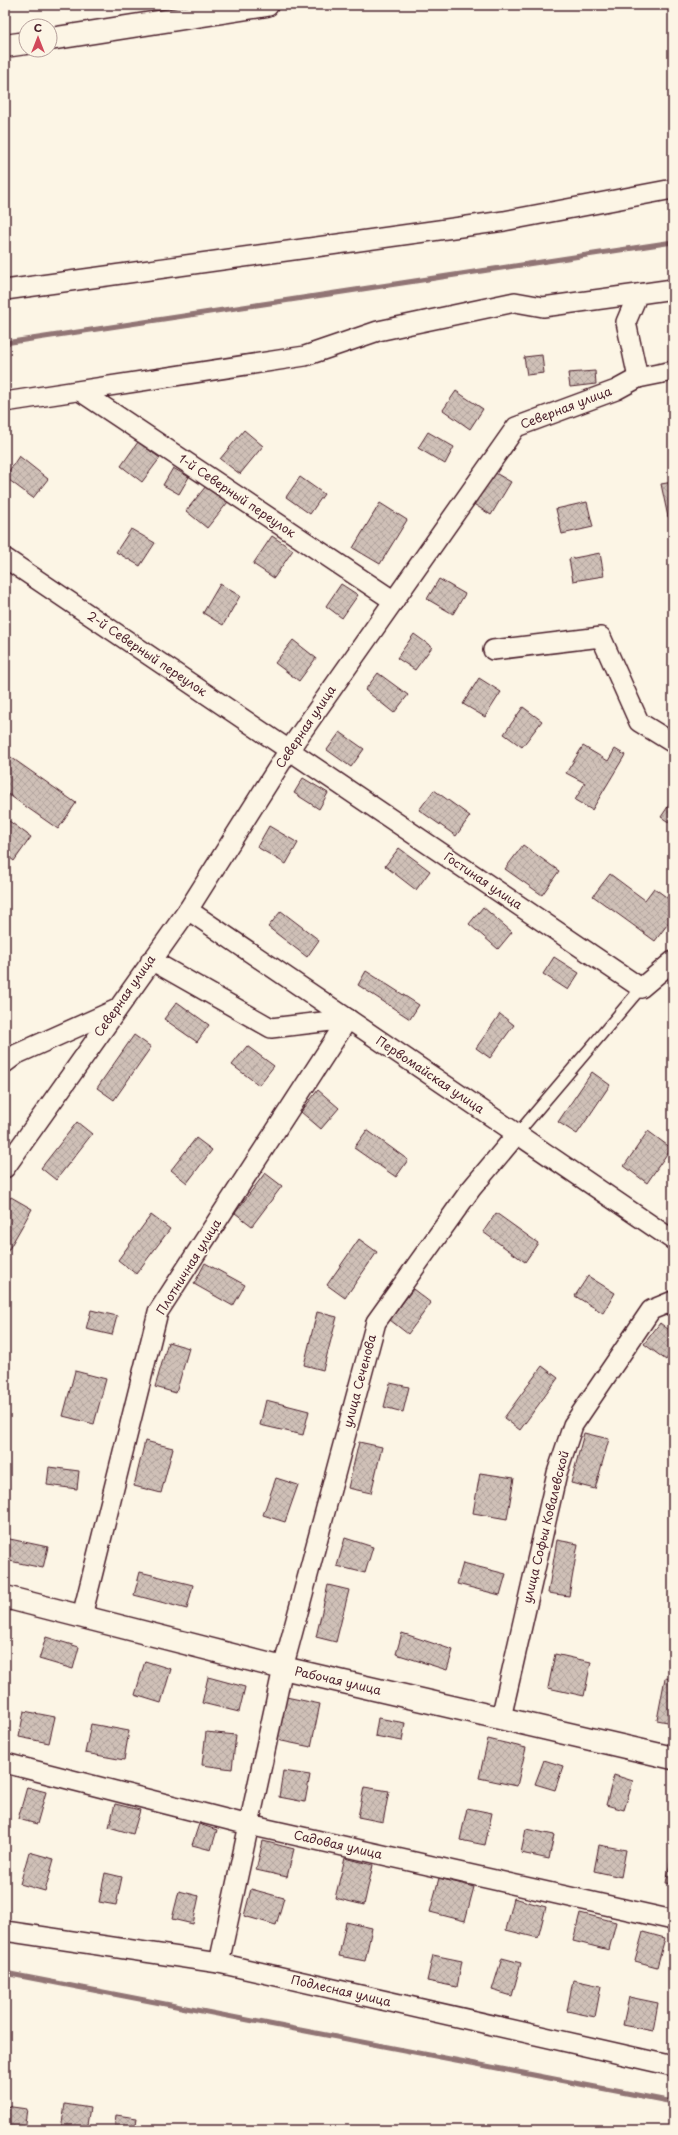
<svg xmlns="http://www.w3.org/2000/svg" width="678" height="2135" viewBox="0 0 678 2135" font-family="'Playpen Sans',sans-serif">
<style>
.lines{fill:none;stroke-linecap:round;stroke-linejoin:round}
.stream{stroke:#917474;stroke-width:5}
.building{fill:url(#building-cross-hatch);stroke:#4a1f2b}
.lane-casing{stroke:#4a1f2b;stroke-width:13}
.street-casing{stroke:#4a1f2b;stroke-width:22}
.secondary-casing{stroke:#4a1f2b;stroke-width:25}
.primary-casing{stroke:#4a1f2b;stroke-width:25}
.lane{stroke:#fcf5e5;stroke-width:10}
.street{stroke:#fcf5e5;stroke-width:19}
.secondary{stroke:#fcf5e5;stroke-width:22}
.primary{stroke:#fcf5e5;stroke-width:22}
.labels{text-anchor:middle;stroke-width:3.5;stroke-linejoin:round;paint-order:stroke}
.street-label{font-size:12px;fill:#4a1f2b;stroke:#fcf5e5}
</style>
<defs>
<pattern id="building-cross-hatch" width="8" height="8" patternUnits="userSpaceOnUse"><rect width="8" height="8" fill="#cfc0b7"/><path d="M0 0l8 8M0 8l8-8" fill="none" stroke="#b3a59e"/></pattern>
</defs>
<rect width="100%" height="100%" fill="#fcf5e5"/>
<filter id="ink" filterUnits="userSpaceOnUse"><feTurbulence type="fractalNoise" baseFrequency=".025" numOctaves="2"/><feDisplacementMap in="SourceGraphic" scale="8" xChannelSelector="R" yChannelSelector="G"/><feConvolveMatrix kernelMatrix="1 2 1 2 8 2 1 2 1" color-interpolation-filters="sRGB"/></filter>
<g filter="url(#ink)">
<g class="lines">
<g class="stream">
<polyline points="5,343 673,242"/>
<polyline points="5,1973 673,2102"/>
</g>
</g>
<g class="building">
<polygon points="542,355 544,373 527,375 524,357"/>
<polygon points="595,371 596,384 570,387 568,373"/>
<polygon points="456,391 483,409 470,429 443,410"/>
<polygon points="244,430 263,446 240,474 220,459"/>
<polygon points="428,432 454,447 445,464 418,448"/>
<polygon points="138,442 160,458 142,482 121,466"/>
<polygon points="19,456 48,479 33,498 5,477"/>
<polygon points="173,468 189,477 179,494 163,485"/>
<polygon points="492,471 511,482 491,515 472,503"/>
<polygon points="300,477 324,494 310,514 286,497"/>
<polygon points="673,482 673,516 668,517 661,484"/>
<polygon points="206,486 228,502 207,528 186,511"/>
<polygon points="587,502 593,527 562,534 556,509"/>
<polygon points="380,503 407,520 380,564 353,548"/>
<polygon points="131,529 155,543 140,566 116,552"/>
<polygon points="272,536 293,550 274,578 253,564"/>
<polygon points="600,553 604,576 573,581 569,559"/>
<polygon points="439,579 465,594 453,614 427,599"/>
<polygon points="220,584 240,596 223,625 203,613"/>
<polygon points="341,584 358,595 342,618 326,606"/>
<polygon points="414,634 432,647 415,670 397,658"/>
<polygon points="293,640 316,658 299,681 275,663"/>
<polygon points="378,673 408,695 394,713 365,690"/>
<polygon points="479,678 501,692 485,717 463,704"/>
<polygon points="523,707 542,721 522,747 504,734"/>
<polygon points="340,732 364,749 351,767 327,750"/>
<polygon points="583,746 608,761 615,749 625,755 592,810 575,800 585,783 566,773"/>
<polygon points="5,753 76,803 58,829 5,792"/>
<polygon points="303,778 328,793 319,809 294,793"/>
<polygon points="434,790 470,816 456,836 419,810"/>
<polygon points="673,799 673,825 661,817"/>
<polygon points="5,818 31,837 14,861 5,854"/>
<polygon points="269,826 298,843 286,864 257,847"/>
<polygon points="523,845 559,871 542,895 505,869"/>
<polygon points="399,848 430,871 416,890 385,866"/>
<polygon points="610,874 645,900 654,888 673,902 673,917 655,941 593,896"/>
<polygon points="483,907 512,932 498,949 469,924"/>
<polygon points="281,911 319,940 307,957 268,927"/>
<polygon points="554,957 579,973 568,990 543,974"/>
<polygon points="366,971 419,1005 410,1019 358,985"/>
<polygon points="177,1002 209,1025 197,1042 164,1019"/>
<polygon points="500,1014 514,1025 490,1058 476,1048"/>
<polygon points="134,1035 151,1047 114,1100 97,1088"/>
<polygon points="247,1046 274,1066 259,1085 232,1065"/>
<polygon points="592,1072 610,1085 577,1134 558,1122"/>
<polygon points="318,1090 339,1108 321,1129 301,1112"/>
<polygon points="77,1122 92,1134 56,1180 41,1168"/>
<polygon points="367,1130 408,1160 396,1177 354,1148"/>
<polygon points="648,1131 671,1148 647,1183 624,1166"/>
<polygon points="196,1138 212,1150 187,1183 171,1170"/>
<polygon points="265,1173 282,1186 252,1226 235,1213"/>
<polygon points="11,1197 32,1209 5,1256 5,1206"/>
<polygon points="496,1213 538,1243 525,1262 483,1232"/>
<polygon points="151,1215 170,1229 136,1274 118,1260"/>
<polygon points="359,1239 377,1252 345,1298 327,1285"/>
<polygon points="205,1263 245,1285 233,1306 194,1284"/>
<polygon points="588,1276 615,1293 603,1313 575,1296"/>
<polygon points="413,1289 431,1303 408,1334 390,1320"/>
<polygon points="91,1310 117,1316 112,1335 86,1329"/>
<polygon points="317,1312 337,1317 323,1370 304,1365"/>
<polygon points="660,1323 673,1333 673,1350 666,1360 644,1344"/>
<polygon points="168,1342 189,1348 176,1393 155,1387"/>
<polygon points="542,1366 558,1378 520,1430 504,1418"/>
<polygon points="75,1371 106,1379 94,1424 63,1416"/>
<polygon points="390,1383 409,1387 403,1412 384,1407"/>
<polygon points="266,1400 309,1411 303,1435 260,1425"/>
<polygon points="584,1433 609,1439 595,1489 571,1483"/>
<polygon points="145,1441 173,1448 161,1493 134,1486"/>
<polygon points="359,1442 382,1447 371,1493 348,1488"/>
<polygon points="49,1467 79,1471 77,1489 47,1485"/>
<polygon points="480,1473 514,1478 507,1519 473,1513"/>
<polygon points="276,1478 298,1485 285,1522 263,1515"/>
<polygon points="5,1538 48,1547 43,1568 5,1560"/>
<polygon points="345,1538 373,1547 365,1573 337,1566"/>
<polygon points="557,1540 578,1544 569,1596 548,1593"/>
<polygon points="463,1563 506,1574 500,1595 457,1584"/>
<polygon points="140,1572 193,1585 187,1609 134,1595"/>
<polygon points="328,1585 349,1590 336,1642 316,1637"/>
<polygon points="402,1633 453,1650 447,1670 396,1654"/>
<polygon points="46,1637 79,1647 73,1669 39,1659"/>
<polygon points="555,1654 591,1662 584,1696 548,1688"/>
<polygon points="145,1661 171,1669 161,1703 135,1695"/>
<polygon points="208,1677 245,1687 239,1712 202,1703"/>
<polygon points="665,1678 673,1679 673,1723 657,1720"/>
<polygon points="286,1697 320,1704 311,1747 277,1740"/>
<polygon points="24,1711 55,1717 49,1743 19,1737"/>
<polygon points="378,1718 405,1723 402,1741 375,1736"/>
<polygon points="91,1724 129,1731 124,1760 85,1753"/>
<polygon points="206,1732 236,1735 232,1769 202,1765"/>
<polygon points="488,1739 526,1748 517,1786 479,1778"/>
<polygon points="544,1760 563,1766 555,1790 535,1784"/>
<polygon points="283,1771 310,1775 305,1802 279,1797"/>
<polygon points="614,1775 633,1781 624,1810 606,1805"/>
<polygon points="27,1787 46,1792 37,1824 18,1819"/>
<polygon points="364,1787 389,1791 383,1822 358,1817"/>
<polygon points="115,1804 140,1810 133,1834 109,1827"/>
<polygon points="467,1808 492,1813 485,1845 460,1840"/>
<polygon points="673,1810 673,1822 670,1821"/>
<polygon points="199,1824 217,1830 211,1850 192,1845"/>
<polygon points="526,1829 554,1835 549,1859 521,1853"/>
<polygon points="263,1841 294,1849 287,1877 256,1870"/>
<polygon points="599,1845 626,1850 621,1877 594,1871"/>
<polygon points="673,1849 673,1884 666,1883"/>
<polygon points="29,1852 54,1859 45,1891 20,1884"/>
<polygon points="345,1858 373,1865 364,1905 335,1898"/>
<polygon points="105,1873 122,1877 116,1905 99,1902"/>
<polygon points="439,1878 474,1887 465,1921 430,1912"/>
<polygon points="251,1889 284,1898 276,1925 244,1916"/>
<polygon points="179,1891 199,1896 193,1924 172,1919"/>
<polygon points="514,1898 546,1907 538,1938 506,1930"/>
<polygon points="580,1913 616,1922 609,1950 573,1941"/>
<polygon points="346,1922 372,1928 365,1961 339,1956"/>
<polygon points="643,1932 665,1938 657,1967 635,1961"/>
<polygon points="433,1955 462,1961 457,1987 427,1981"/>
<polygon points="502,1958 521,1963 512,1996 492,1990"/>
<polygon points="573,1980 601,1986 595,2017 567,2011"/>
<polygon points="629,1997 658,2003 653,2031 623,2025"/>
<polygon points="65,2104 90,2108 86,2130 61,2130"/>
<polygon points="5,2106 27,2109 24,2130 5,2130"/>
<polygon points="116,2115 137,2118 135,2130 114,2130"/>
</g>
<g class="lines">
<defs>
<polyline id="lane" points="517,1134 641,988"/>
<g id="street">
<polyline points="5,290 504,221 673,189"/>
<polyline points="638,378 626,322 638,294 673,289"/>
<polyline points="80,391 394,601"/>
<polyline points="5,402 305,356 378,331 515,302 543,307 638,294"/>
<polyline points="5,558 641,988 673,961"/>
<polyline points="493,650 601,637 639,722 673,743"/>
<polyline points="188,910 673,1240"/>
<polyline points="151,960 271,1028 348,1019"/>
<polyline points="5,1063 17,1054 115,1010"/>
<polyline points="5,1168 188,910 289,750 516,427 616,390 638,378 673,371"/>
<polyline points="82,1616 158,1312 348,1019"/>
<polyline points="501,1718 557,1473 573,1425 651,1310 673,1301"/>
<polyline points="5,1763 249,1825 673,1920"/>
<polyline points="5,1931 219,1963 673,2066"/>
<polyline points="219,1963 283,1668 376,1322 471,1189 517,1134"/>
</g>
<polyline id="secondary" points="5,1597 283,1668 673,1758"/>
<g id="primary">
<polyline points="50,39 267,5"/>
<polyline points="5,46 26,43"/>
</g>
</defs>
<use href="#lane" class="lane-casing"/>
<use href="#street" class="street-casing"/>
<use href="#secondary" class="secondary-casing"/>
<use href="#primary" class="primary-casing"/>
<use href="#lane" class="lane"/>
<use href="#street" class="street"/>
<use href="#secondary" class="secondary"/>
<use href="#primary" class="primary"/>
</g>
</g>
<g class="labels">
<g class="street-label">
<text transform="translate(566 408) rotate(-21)" y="4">Северная улица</text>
<text transform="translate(237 496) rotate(34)" y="4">1-й Северный переулок</text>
<text transform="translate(147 654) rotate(34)" y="4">2-й Северный переулок</text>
<text transform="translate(306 727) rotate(-56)" y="4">Северная улица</text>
<text transform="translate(483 881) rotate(34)" y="4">Гостиная улица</text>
<text transform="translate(125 996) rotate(-55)" y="4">Северная улица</text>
<text transform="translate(430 1075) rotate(34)" y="4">Первомайская улица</text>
<text transform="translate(189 1267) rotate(-58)" y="4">Плотничная улица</text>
<text transform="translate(360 1381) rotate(-75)" y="4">улица Сеченова</text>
<text transform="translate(546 1527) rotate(-76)" y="4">улица Софьи Ковалевской</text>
<text transform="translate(338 1681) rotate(13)" y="4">Рабочая улица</text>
<text transform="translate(338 1845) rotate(13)" y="4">Садовая улица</text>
<text transform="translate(341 1991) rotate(13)" y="4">Подлесная улица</text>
</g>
</g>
<rect width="678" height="2135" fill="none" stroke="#fcf5e5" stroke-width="20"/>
<rect x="10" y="10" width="658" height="2115" fill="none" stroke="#4a1f2b" stroke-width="1.5" filter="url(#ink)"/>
<g transform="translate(38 38)"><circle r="19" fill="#fcf5e5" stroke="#b59f9b"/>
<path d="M0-3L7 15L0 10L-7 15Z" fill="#d1495b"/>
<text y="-6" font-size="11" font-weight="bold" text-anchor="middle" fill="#4a1f2b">С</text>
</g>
</svg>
